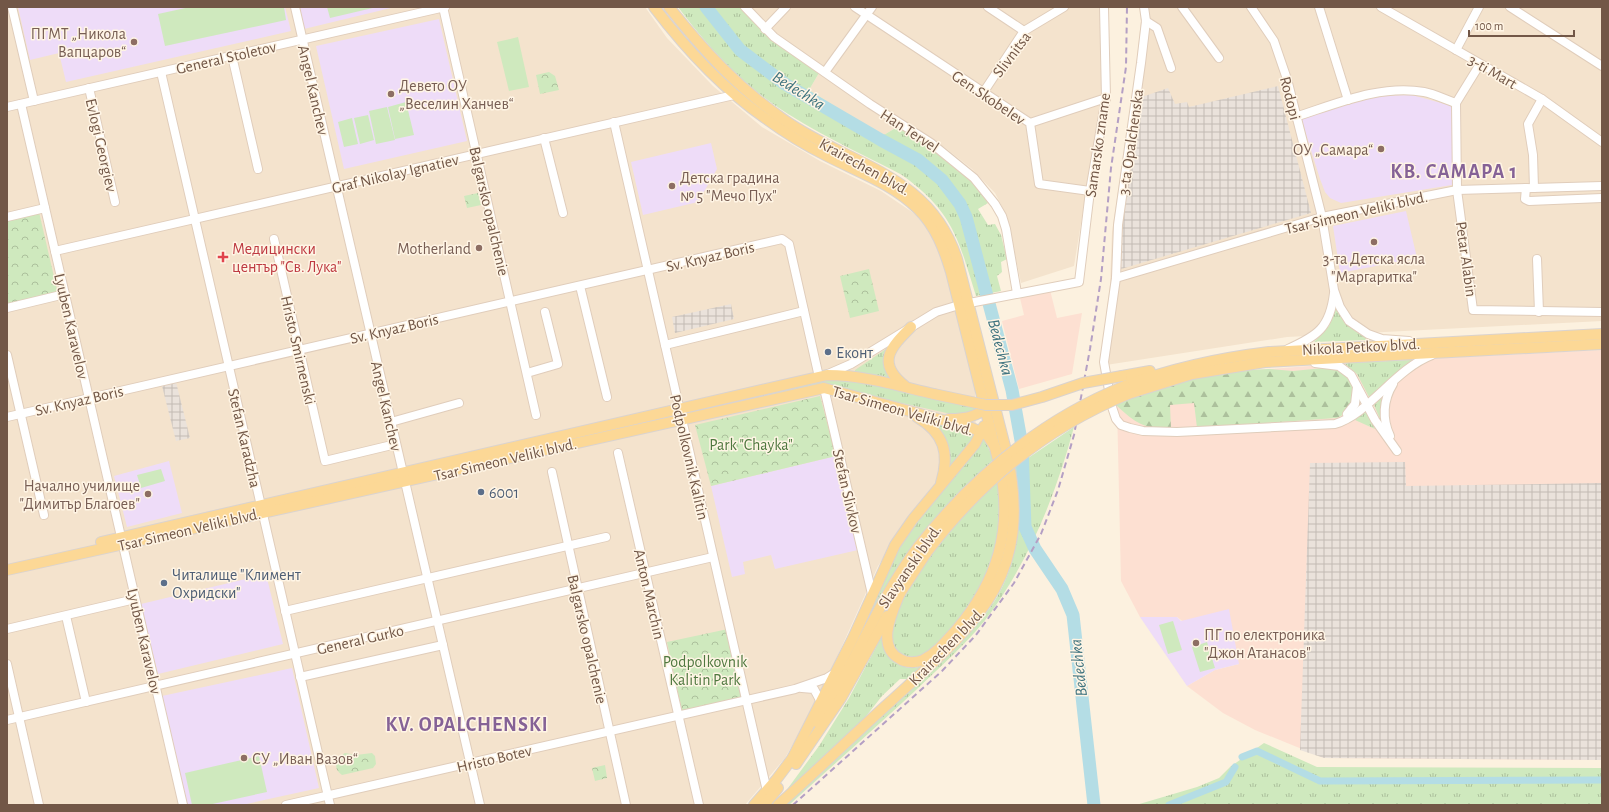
<svg xmlns="http://www.w3.org/2000/svg" width="1609" height="812" viewBox="0 0 1609 812" font-family="'Alegreya Sans',sans-serif">
<style>
.residential{fill:#f4e3cd}
.commercial{fill:#fde0d2}
.industrial{fill:url(#industrial-grid)}
.education{fill:#eedcf8}
.grass{fill:url(#grass-tufts)}
.forest{fill:url(#forest-firs)}
.park{fill:url(#park-crowns)}
.pitch{fill:#cfe9be}
.lines{fill:none;stroke-linecap:round;stroke-linejoin:round}
.canal{stroke:#b4dde5;stroke-width:7}
.river{stroke:#b4dde5;stroke-width:13}
.minor-casing{stroke:#e0cdbb;stroke-width:10}
.major-casing{stroke:#dad3cf;stroke-width:12}
.minor{stroke:#fff;stroke-width:8}
.major{stroke:#fcd896;stroke-width:10}
.rail{stroke:#b49fc4;stroke-width:2;stroke-dasharray:6 4;stroke-linecap:butt}
.major-bridge-casing{stroke:#dad3cf;stroke-width:12;stroke-linecap:butt}
.major-bridge{stroke:#fcd896;stroke-width:10}
.education-dot{fill:#8d6e63;stroke:#fff5e5;stroke-width:1.5}
.health-dot{fill:#e0444e;stroke:#fff5e5;stroke-width:1.5}
.service-dot{fill:#5c6f8a;stroke:#fff5e5;stroke-width:1.5}
.labels{text-anchor:middle;stroke-width:3;stroke-linejoin:round;paint-order:stroke}
.education-label{font-size:16px;fill:#785e54;stroke:#fff5e5;text-anchor:end}
.street-label{font-size:16px;fill:#725747;stroke:#fff5e5}
.health-label{font-size:16px;fill:#be3a42;stroke:#fff5e5;text-anchor:start}
.service-label{font-size:16px;fill:#4e5e75;stroke:#fff5e5;text-anchor:start}
.park-label{font-size:16px;fill:#4f783f;stroke:#fff5e5}
.water-label{font-size:17px;font-style:italic;fill:#3e737f;stroke:#fff5e5}
.district-label{font-size:20px;font-weight:bold;letter-spacing:1px;fill:#856296;stroke:#fff5e5}
</style>
<defs>
<pattern id="industrial-grid" width="8" height="8" patternUnits="userSpaceOnUse"><rect width="8" height="8" fill="#eae2db"/><path d="M0 4h8M4 0v8" fill="none" stroke="#c2bab3"/></pattern>
<pattern id="grass-tufts" width="24" height="20" patternUnits="userSpaceOnUse"><rect width="24" height="20" fill="#cfe9be"/><path d="M3 7l-1-3M5 7V3M7 7l1-3M15 17l-1-3M17 17v-4M19 17l1-3" fill="none" stroke="#acc09c"/></pattern>
<pattern id="forest-firs" width="22" height="20" patternUnits="userSpaceOnUse"><rect width="22" height="20" fill="#cfe9be"/><path d="M5 1l3.5 6h-7zM16 11l3.5 6h-7z" fill="#acc09c"/></pattern>
<pattern id="park-crowns" width="20" height="18" patternUnits="userSpaceOnUse"><rect width="20" height="18" fill="#cfe9be"/><path d="M2 6a3 3 0 1 1 6 0M12 15a3 3 0 1 1 6 0" fill="none" stroke="#acc09c"/></pattern>
</defs>
<rect width="100%" height="100%" fill="#fcf1df"/>
<g class="residential">
<polygon points="7,7 645,7 667,38 713,86 762,127 820,161 881,191 915,214 935,238 948,275 975,386 976,436 924,499 878,566 815,706 785,758 745,805 7,805"/>
<polygon points="749,7 1100,7 1103,88 1074,266 1021,283 1007,216 995,193 972,169 944,147 903,122 779,36"/>
<polygon points="1140,7 1599,7 1602,9 1602,321 1287,337 1106,365 1103,339 1110,285 1112,232 1135,76 1141,21"/>
<polygon points="819,73 899,126 882,136 809,90"/>
</g>
<g class="commercial">
<polygon points="1050,290 1057,318 1082,313 1072,374 1019,389 1002,321 1024,315 1020,298"/>
<polygon points="1602,350 1602,760 1324,758 1255,730 1223,713 1187,686 1215,670 1239,664 1177,617 1140,617 1121,581 1117,405 1228,372 1363,362"/>
</g>
<g class="industrial">
<polygon points="1278,86 1311,213 1121,269 1114,239 1132,109 1140,107 1142,97 1168,88 1175,104 1187,102 1189,107"/>
<polygon points="731,304 734,319 675,333 672,317"/>
<polygon points="176,382 190,438 176,441 162,386"/>
<polygon points="1405,462 1406,486 1602,483 1602,760 1324,758 1300,750 1310,463"/>
</g>
<g class="education">
<polygon points="18,7 285,7 291,31 66,82 59,53 30,60"/>
<polygon points="300,7 395,7 304,29"/>
<polygon points="439,19 467,141 344,169 316,46"/>
<polygon points="1412,95 1452,106 1452,185 1341,203 1330,198 1325,192 1320,179 1301,118 1375,96"/>
<polygon points="711,143 717,169 698,202 643,215 631,162"/>
<polygon points="1406,211 1417,258 1340,273 1333,226"/>
<polygon points="836,456 858,550 775,569 771,555 743,562 745,574 732,577 711,486"/>
<polygon points="169,461 182,513 127,527 114,476"/>
<polygon points="266,574 283,644 158,674 141,604"/>
<polygon points="1229,609 1239,664 1215,670 1187,686 1140,617 1177,617 1181,621"/>
<polygon points="292,668 319,788 242,805 186,805 162,696"/>
</g>
<g class="grass">
<path d="M678,7H740L768,35L819,73L809,90L882,136L899,126L927,144L972,181L988,203L978,209L988,225L995,224L1001,235L1007,259L1001,262L1002,272L997,276L1001,291L976,296C958,238 953,212 902,175C851,148 794,124 750,86C723,63 699,35 678,7Z"/>
<polygon points="1336,307 1351,327 1366,337 1366,340 1314,342 1329,326"/>
<polygon points="886,349 885,357 893,380 855,372 855,370"/>
<polygon points="1410,360 1412,360 1369,397 1357,374 1345,364 1347,363"/>
<polygon points="843,378 981,407 966,414 951,414 830,387 813,385 687,412 823,379"/>
<polygon points="1381,398 1383,400 1380,419 1374,405"/>
<polygon points="1365,411 1368,411 1375,429 1355,420"/>
<polygon points="931,421 978,432 949,471 947,441"/>
<path d="M1074,427C1056,494 1032,554 992,611C972,639 940,667 915,691C873,730 831,767 789,805H782C825,765 868,726 912,686C941,659 976,632 997,597C1020,558 1022,510 1015,467Z"/>
<polygon points="984,439 994,459 958,493 939,515 865,629 837,676 899,547 910,530"/>
<path d="M999,480C1000,505 1001,528 995,552C985,587 962,622 935,646C932,649 928,654 924,656C919,658 911,657 906,656C896,652 890,642 891,631C893,608 936,546 952,527C966,510 982,495 999,480Z"/>
<path d="M1005,546H1007C989,610 958,638 910,679H900L882,696L856,729L780,799L819,746L849,698L883,634C883,649 885,657 898,664C907,669 916,669 924,665C945,654 972,619 984,599C993,583 1000,565 1005,546Z"/>
<polygon points="1264,743 1317,767 1602,768 1602,805 1136,805 1197,787 1219,778 1230,767"/>
</g>
<path class="forest" d="M1334,367C1350,377 1361,387 1350,406C1346,412 1343,416 1336,418L1197,428L1194,403L1170,405L1171,429C1142,428 1137,424 1116,405L1145,392L1179,382L1228,371L1269,369L1293,371Z"/>
<g class="park">
<polygon points="549,72 555,76 559,90 540,94 536,75"/>
<polygon points="478,193 481,205 467,208 464,196"/>
<polygon points="39,212 58,294 7,306 7,219"/>
<polygon points="869,269 879,311 850,318 840,276"/>
<polygon points="820,396 836,456 711,486 695,425"/>
<polygon points="728,629 743,698 682,711 667,642"/>
<path d="M345,753L356,755L372,753L375,756L376,764L373,768L342,775C332,768 336,758 345,753Z"/>
<polygon points="605,765 607,778 595,781 592,768"/>
</g>
<g class="pitch">
<polygon points="190,7 284,7 286,20 165,46 158,14"/>
<polygon points="327,7 377,7 330,18"/>
<polygon points="518,37 529,87 509,91 497,42"/>
<polygon points="406,102 414,135 395,139 388,107"/>
<polygon points="387,107 395,140 376,144 369,111"/>
<polygon points="368,115 374,140 360,144 354,118"/>
<polygon points="352,118 358,144 344,147 338,122"/>
<polygon points="161,469 165,481 141,488 137,475"/>
<polygon points="1173,621 1182,650 1168,654 1159,625"/>
<polygon points="1207,642 1215,668 1200,672 1192,647"/>
<polygon points="259,756 267,792 208,805 192,805 185,773"/>
</g>
<g class="lines">
<g class="canal">
<polyline points="1242,757 1257,751 1320,781 1602,780"/>
<polyline points="1169,805 1226,782 1235,767"/>
</g>
<polyline class="river" points="706,7 740,50 785,84 881,140 918,160 942,180 960,204 966,217 1012,390 1022,446 1025,527 1035,549 1062,589 1073,615 1094,805"/>
<defs>
<g id="minor">
<polyline points="12,7 34,101"/>
<polyline points="295,7 480,805"/>
<polyline points="443,7 536,415"/>
<polyline points="745,7 774,37 870,104 931,143 974,178 995,204 1002,216 1006,229 1017,293"/>
<polyline points="855,7 1030,123 1039,184 1090,191"/>
<polyline points="988,7 1024,31"/>
<path d="M1144,7L1146,21L1141,63L1118,225L1116,278L1104,362L1112,407L1116,419L1121,425L1130,428L1143,431L1177,432L1335,424C1369,414 1395,369 1432,355"/>
<polyline points="1182,7 1219,58"/>
<polyline points="1251,7 1274,41 1287,79 1322,217 1334,290 1340,307 1349,321 1368,334 1382,339 1409,341"/>
<polyline points="1319,7 1348,100"/>
<polyline points="1381,7 1542,99 1602,142"/>
<polyline points="1510,7 1602,66"/>
<polyline points="1146,21 1157,28 1171,68"/>
<polyline points="765,29 786,7"/>
<polyline points="1456,50 1479,7"/>
<polyline points="232,56 258,169"/>
<polyline points="1480,64 1456,103 1457,190 1473,310 1602,312"/>
<polyline points="161,72 330,805"/>
<polyline points="825,72 872,7"/>
<polyline points="89,88 115,202"/>
<polyline points="983,93 1024,31 1064,7"/>
<polyline points="21,104 183,805"/>
<polyline points="7,107 445,7"/>
<path d="M1295,117C1336,104 1381,84 1424,92C1435,94 1446,100 1456,103"/>
<polyline points="614,122 767,791"/>
<polyline points="1030,123 1106,98"/>
<polyline points="544,138 563,213"/>
<polyline points="1526,188 1525,199 1529,201 1602,198"/>
<polyline points="1534,188 1533,155 1528,124 1542,99"/>
<polyline points="7,217 45,208"/>
<polyline points="274,239 325,461 396,444"/>
<polyline points="55,251 734,95"/>
<polyline points="1537,259 1539,312"/>
<polyline points="1116,278 1322,217 1457,190 1602,186"/>
<polyline points="580,286 607,397"/>
<polyline points="7,308 65,294"/>
<polyline points="665,345 804,311"/>
<path d="M1288,349C1317,336 1330,328 1334,293"/>
<polyline points="7,355 44,515"/>
<polyline points="1315,363 1339,366 1351,375 1375,420 1397,451"/>
<polyline points="527,373 558,364 545,312"/>
<polyline points="828,374 851,364 936,312 959,305 1079,282 1090,191 1106,98 1104,7"/>
<polyline points="824,388 872,594"/>
<polyline points="1347,414 1355,404 1357,387"/>
<polyline points="7,417 782,239 789,244 819,377"/>
<polyline points="391,422 459,403"/>
<path d="M1390,436C1382,419 1383,400 1393,384"/>
<polyline points="618,453 699,805"/>
<polyline points="552,472 626,805"/>
<polyline points="285,611 606,537"/>
<polyline points="66,616 86,702"/>
<polyline points="7,629 135,599"/>
<polyline points="7,664 39,805"/>
<polyline points="300,677 443,645"/>
<polyline points="802,688 814,689 821,702"/>
<polyline points="7,720 713,557"/>
<polyline points="286,805 795,689 827,678 835,673"/>
</g>
<g id="major">
<path d="M654,7C686,49 722,88 765,118C784,132 805,145 827,156C858,172 893,184 918,209C936,227 944,249 951,272L1000,468C1013,530 997,581 957,629C947,640 937,653 923,660C916,663 906,663 900,659C875,646 893,611 900,593"/>
<path d="M669,7C703,50 738,88 783,119C849,166 929,172 957,259L1007,454C1035,580 973,626 890,702C852,736 816,772 778,805"/>
<polyline points="1122,376 1150,371"/>
<path d="M905,386C876,363 890,348 911,327"/>
<path d="M1125,386C1172,368 1219,358 1269,352L1602,334"/>
<polyline points="1128,394 1192,374 1265,362 1602,344"/>
<path d="M917,417C944,433 950,453 941,483"/>
<path d="M949,419C962,419 981,417 988,404"/>
<path d="M101,542L827,375C864,375 899,386 934,394"/>
<polyline points="7,570 824,388 972,428 987,435 995,447"/>
<polyline points="897,598 927,552"/>
<path d="M817,722C855,665 877,602 918,547"/>
<polyline points="793,757 853,638 895,545 913,519 975,444 984,426"/>
<polyline points="796,764 841,698 887,616"/>
<polyline points="754,805 776,780 797,752"/>
<polyline points="764,805 778,788"/>
</g>
</defs>
<use href="#minor" class="minor-casing"/>
<use href="#major" class="major-casing"/>
<use href="#minor" class="minor"/>
<use href="#major" class="major"/>
<polyline class="rail" points="793,805 942,671 976,635 1014,583 1041,534 1058,490 1074,435 1090,349 1101,279 1111,168 1126,67 1127,7"/>
<defs>
<g id="major-bridge">
<polyline points="934,394 986,405 1012,405 1042,397 1083,383 1122,376"/>
<path d="M918,547C974,476 1041,420 1125,386"/>
<path d="M927,552C980,482 1047,427 1128,394"/>
</g>
</defs>
<use href="#major-bridge" class="major-bridge-casing"/>
<use href="#major-bridge" class="major-bridge"/>
</g>
<g class="education-dot">
<circle cx="134" cy="42" r="4"/>
<circle cx="391" cy="94" r="4"/>
<circle cx="1381" cy="149" r="4"/>
<circle cx="672" cy="186" r="4"/>
<circle cx="1374" cy="242" r="4"/>
<circle cx="479" cy="248" r="4"/>
<circle cx="148" cy="494" r="4"/>
<circle cx="1196" cy="643" r="4"/>
<circle cx="244" cy="758" r="4"/>
</g>
<path class="health-dot" d="M221 251h4v4h4v4h-4v4h-4v-4h-4v-4h4z"/>
<g class="service-dot">
<circle cx="828" cy="352" r="4"/>
<circle cx="481" cy="492" r="4"/>
<circle cx="164" cy="583" r="4"/>
</g>
<g class="labels">
<g class="education-label">
<text x="126" y="39">ПГМТ „Никола<tspan x="126" dy="18">Вапцаров“</tspan></text>
<text x="399" y="91" text-anchor="start">Девето ОУ<tspan x="399" dy="18">„Веселин Ханчев“</tspan></text>
<text x="1373" y="155">ОУ „Самара“</text>
<text x="680" y="183" text-anchor="start">Детска градина<tspan x="680" dy="18">№ 5 "Мечо Пух"</tspan></text>
<text x="471" y="254">Motherland</text>
<text x="1374" y="264" text-anchor="middle">3-та Детска ясла<tspan x="1374" dy="18">"Маргаритка"</tspan></text>
<text x="140" y="491">Начално училище<tspan x="140" dy="18">"Димитър Благоев"</tspan></text>
<text x="1204" y="640" text-anchor="start">ПГ по електроника<tspan x="1204" dy="18">"Джон Атанасов"</tspan></text>
<text x="252" y="764" text-anchor="start">СУ „Иван Вазов“</text>
</g>
<g class="street-label">
<text transform="translate(1011 54) rotate(-53)" y="6">Slivnitsa</text>
<text transform="translate(226 57) rotate(-13)" y="6">General Stoletov</text>
<text transform="translate(1493 71) rotate(30)" y="6">3-ti Mart</text>
<text transform="translate(314 90) rotate(77)" y="6">Angel Kanchev</text>
<text transform="translate(989 97) rotate(34)" y="6">Gen.Skobelev</text>
<text transform="translate(1291 98) rotate(76)" y="6">Rodopi</text>
<text transform="translate(910 130) rotate(33)" y="6">Han Tervel</text>
<text transform="translate(1130 142) rotate(-82)" y="6">3-ta Opalchenska</text>
<text transform="translate(102 145) rotate(77)" y="6">Evlogi Georgiev</text>
<text transform="translate(1097 145) rotate(-82)" y="6">Samarsko zname</text>
<text transform="translate(865 166) rotate(29)" y="6">Krairechen blvd.</text>
<text transform="translate(395 173) rotate(-13)" y="6">Graf Nikolay Ignatiev</text>
<text transform="translate(490 211) rotate(77)" y="6">Balgarsko opalchenie</text>
<text transform="translate(1356 212) rotate(-13)" y="6">Tsar Simeon Veliki blvd.</text>
<text transform="translate(710 256) rotate(-13)" y="6">Sv. Knyaz Boris</text>
<text transform="translate(1467 259) rotate(82)" y="6">Petar Alabin</text>
<text transform="translate(72 326) rotate(77)" y="6">Lyuben Karavelov</text>
<text transform="translate(394 328) rotate(-13)" y="6">Sv. Knyaz Boris</text>
<text transform="translate(1361 346) rotate(-3)" y="6">Nikola Petkov blvd.</text>
<text transform="translate(299 350) rotate(77)" y="6">Hristo Smirnenski</text>
<text transform="translate(79 400) rotate(-13)" y="6">Sv. Knyaz Boris</text>
<text transform="translate(387 406) rotate(77)" y="6">Angel Kanchev</text>
<text transform="translate(903 410) rotate(16)" y="6">Tsar Simeon Veliki blvd.</text>
<text transform="translate(245 438) rotate(77)" y="6">Stefan Karadzha</text>
<text transform="translate(690 457) rotate(77)" y="6">Podpolkovnik Kalitin</text>
<text transform="translate(505 459) rotate(-13)" y="6">Tsar Simeon Veliki blvd.</text>
<text transform="translate(848 491) rotate(77)" y="6">Stefan Slivkov</text>
<text transform="translate(189 529) rotate(-13)" y="6">Tsar Simeon Veliki blvd.</text>
<text transform="translate(909 566) rotate(-55)" y="6">Slavyanski blvd.</text>
<text transform="translate(650 594) rotate(77)" y="6">Anton Marchin</text>
<text transform="translate(360 639) rotate(-13)" y="6">General Gurko</text>
<text transform="translate(588 639) rotate(77)" y="6">Balgarsko opalchenie</text>
<text transform="translate(145 641) rotate(77)" y="6">Lyuben Karavelov</text>
<text transform="translate(946 646) rotate(-46)" y="6">Krairechen blvd.</text>
<text transform="translate(494 758) rotate(-13)" y="6">Hristo Botev</text>
</g>
<g class="health-label">
<text x="232" y="254">Медицински<tspan x="232" dy="18">център "Св. Лука"</tspan></text>
</g>
<g class="service-label">
<text x="836" y="358">Еконт</text>
<text x="489" y="498">6001</text>
<text x="172" y="580">Читалище "Климент<tspan x="172" dy="18">Охридски"</tspan></text>
</g>
<g class="park-label">
<text x="751" y="450">Park "Chayka"</text>
<text x="705" y="667">Podpolkovnik<tspan x="705" dy="18">Kalitin Park</tspan></text>
</g>
<g class="water-label">
<text transform="translate(799 90) rotate(32)" y="6">Bedechka</text>
<text transform="translate(1001 347) rotate(75)" y="6">Bedechka</text>
<text transform="translate(1078 668) rotate(-96)" y="6">Bedechka</text>
</g>
<g class="district-label">
<text x="1454" y="178">КВ. САМАРА 1</text>
<text x="467" y="731">KV. OPALCHENSKI</text>
</g>
</g>
<rect width="1609" height="812" fill="none" stroke="#725747" stroke-width="16"/>
<path d="M1469 30v6h105v-6" fill="none" stroke="#725747" stroke-width="2"/>
<text x="1475" y="30" font-size="12" fill="#725747" stroke="#fff5e5" stroke-width="3" paint-order="stroke">100 m</text>
</svg>
